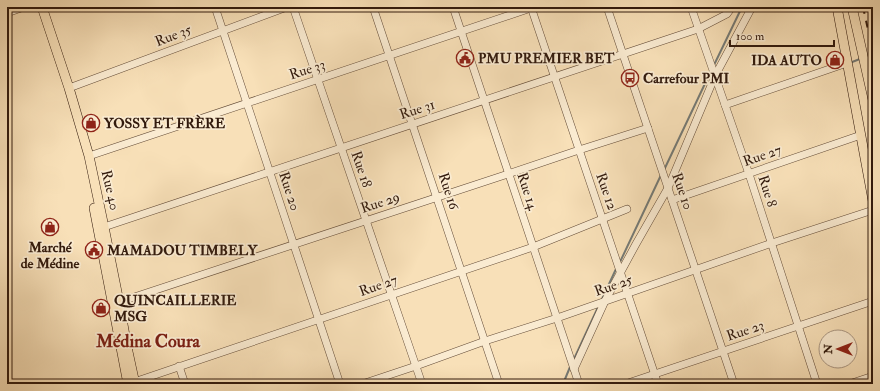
<svg xmlns="http://www.w3.org/2000/svg" width="880" height="391" viewBox="0 0 880 391" font-family="'IM FELL Double Pica',serif">
<style>
.lines{fill:none;stroke-linecap:round;stroke-linejoin:round}
.stream{stroke:#757a75;stroke-width:2}
.minor-casing{stroke:#644c38;stroke-width:8}
.major-casing{stroke:#321a0d;stroke-width:10}
.minor{stroke:#faebd1;stroke-width:7}
.major{stroke:#f8e0b8;stroke-width:9}
.rail{stroke:#321a0d;stroke-width:2;stroke-dasharray:7 7;stroke-linecap:butt}
.labels{text-anchor:middle;stroke-width:3.5;stroke-linejoin:round;paint-order:stroke}
.street-label{font-size:14px;fill:#321a0d;stroke:#faebd1}
.poi-label{font-size:14px;font-weight:bold;fill:#321a0d;stroke:#faebd1;text-anchor:start}
.district-label{font-size:18px;font-weight:bold;fill:#7a1f14;stroke:#faebd1}
</style>
<rect width="100%" height="100%" fill="#f8e0b8"/>
<filter id="stains"><feTurbulence type="fractalNoise" baseFrequency=".005" numOctaves="4"/><feColorMatrix values="0 0 0 0 .2 0 0 0 0 .09 0 0 0 0 .02 0 0 0 .5 -.17"/></filter>
<radialGradient id="worn" r=".72"><stop offset=".6" stop-color="#630" stop-opacity="0"/><stop offset="1" stop-color="#630" stop-opacity=".3"/></radialGradient>
<g class="lines">
<g class="stream">
<polyline points="852,62 860,59"/>
<polyline points="714,65 742,7"/>
<polyline points="664,170 711,71"/>
<polyline points="620,262 661,175"/>
<polyline points="602,299 616,269"/>
<polyline points="574,359 599,305"/>
<polyline points="563,384 570,367"/>
</g>
<defs>
<g id="minor">
<polyline points="215,7 340,384"/>
<polyline points="293,7 422,384"/>
<polyline points="373,7 499,384"/>
<polyline points="453,7 579,384"/>
<polyline points="531,7 658,384"/>
<polyline points="607,7 734,384"/>
<polyline points="691,7 749,174 817,384"/>
<polyline points="7,13 24,7"/>
<polyline points="69,88 287,7"/>
<polyline points="725,105 847,63"/>
<polyline points="89,156 534,7"/>
<polyline points="672,200 861,135"/>
<polyline points="104,227 698,29 727,14 732,7"/>
<polyline points="119,302 508,174 579,150 648,128"/>
<polyline points="179,366 185,384"/>
<polyline points="574,369 605,301 636,244 668,188 715,76 752,7"/>
<polyline points="7,382 13,384"/>
<polyline points="134,382 533,247 627,209"/>
<polyline points="362,384 416,366 485,341 557,318 772,243 873,210"/>
<polyline points="625,384 873,301"/>
<polyline points="849,384 873,376"/>
</g>
<g id="major">
<polyline points="42,7 69,88 89,156 104,227 119,302 127,347 135,384"/>
<polyline points="837,7 873,201"/>
<polyline points="852,7 873,100"/>
<polyline points="94,208 128,384"/>
</g>
</defs>
<use href="#minor" class="minor-casing"/>
<use href="#major" class="major-casing"/>
<use href="#minor" class="minor"/>
<use href="#major" class="major"/>
<polyline class="rail" points="863,7 873,52"/>
</g>
<defs>
<symbol id="civic-ring" viewBox="-11 -11 22 22"><circle r="9.5" fill="#faebd1" stroke="#8f2418" stroke-width="1.5"/><path d="M-.6-6.5H3V-4.5H.6V-3L4-1V1h2V6H-6V1h2V-1L-.6-3ZM-1.2 2.5V6h2.4V2.5Z" fill="#8f2418"/></symbol>
<symbol id="shop-ring" viewBox="-11 -11 22 22"><circle r="9.5" fill="#faebd1" stroke="#8f2418" stroke-width="1.5"/><path d="M-5-2.5h2.3a2.7 3.5 0 0 1 5.4 0H5L5.5 6h-11ZM-1.5-2.5h3a1.5 2.3 0 0 0-3 0Z" fill="#8f2418"/></symbol>
<symbol id="bus-ring" viewBox="-11 -11 22 22"><circle r="9.5" fill="#faebd1" stroke="#8f2418" stroke-width="1.5"/><path d="M-5-6H5V4H4V6H2V4H-2V6H-4V4H-5ZM-3.5-4V0h7V-4ZM-3.5 1.2v1.5H-2V1.2ZM2 1.2v1.5H3.5V1.2Z" fill="#8f2418"/></symbol>
</defs>
<g fill-rule="evenodd">
<use href="#civic-ring" x="455" y="48" width="20" height="20"/>
<use href="#shop-ring" x="825" y="50" width="20" height="20"/>
<use href="#bus-ring" x="620" y="68" width="20" height="20"/>
<use href="#shop-ring" x="81" y="113" width="20" height="20"/>
<use href="#shop-ring" x="40" y="217" width="20" height="20"/>
<use href="#civic-ring" x="84" y="240" width="20" height="20"/>
<use href="#shop-ring" x="91" y="298" width="20" height="20"/>
</g>
<g class="labels">
<g class="street-label">
<text transform="translate(173 35) rotate(-21)" y="5">Rue 35</text>
<text transform="translate(307 69) rotate(-18)" y="5">Rue 33</text>
<text transform="translate(417 109) rotate(-18)" y="5">Rue 31</text>
<text transform="translate(762 155) rotate(-19)" y="5">Rue 27</text>
<text transform="translate(362 169) rotate(71)" y="5">Rue 18</text>
<text transform="translate(111 190) rotate(77)" y="5">Rue 40</text>
<text transform="translate(290 191) rotate(72)" y="5">Rue 20</text>
<text transform="translate(449 191) rotate(72)" y="5">Rue 16</text>
<text transform="translate(528 191) rotate(72)" y="5">Rue 14</text>
<text transform="translate(607 191) rotate(71)" y="5">Rue 12</text>
<text transform="translate(683 191) rotate(71)" y="5">Rue 10</text>
<text transform="translate(768 191) rotate(72)" y="5">Rue 8</text>
<text transform="translate(380 202) rotate(-18)" y="5">Rue 29</text>
<text transform="translate(378 285) rotate(-19)" y="5">Rue 27</text>
<text transform="translate(613 285) rotate(-19)" y="5">Rue 25</text>
<text transform="translate(745 330) rotate(-18)" y="5">Rue 23</text>
</g>
<g class="poi-label">
<text x="478" y="63">PMU PREMIER BET</text>
<text x="822" y="65" text-anchor="end">IDA AUTO</text>
<text x="643" y="83">Carrefour PMI</text>
<text x="104" y="128">YOSSY ET FRÈRE</text>
<text x="50" y="252" text-anchor="middle">Marché<tspan x="50" dy="16">de Médine</tspan></text>
<text x="107" y="255">MAMADOU TIMBELY</text>
<text x="114" y="305">QUINCAILLERIE<tspan x="114" dy="16">MSG</tspan></text>
</g>
<g class="district-label">
<text x="148" y="347">Médina Coura</text>
</g>
</g>
<rect width="880" height="391" fill="none" stroke="#f8e0b8" stroke-width="24"/>
<rect x="8" y="8" width="864" height="375" fill="none" stroke="#321a0d" stroke-width="2"/>
<rect x="12" y="12" width="856" height="367" fill="none" stroke="#321a0d"/>
<g transform="translate(838 349) rotate(270)"><circle r="19" fill="#faebd1" stroke="#aa9783"/>
<path d="M0-3L7 15L0 10L-7 15Z" fill="#8f2418"/>
<text y="-6" font-size="11" font-weight="bold" text-anchor="middle" fill="#321a0d">N</text>
</g>
<path d="M730 40v6h104v-6" fill="none" stroke="#321a0d" stroke-width="2"/>
<text x="736" y="40" font-size="12" fill="#321a0d" stroke="#faebd1" stroke-width="3" paint-order="stroke">100 m</text>
<rect width="100%" height="100%" filter="url(#stains)"/>
<rect width="100%" height="100%" fill="url(#worn)"/>
</svg>
